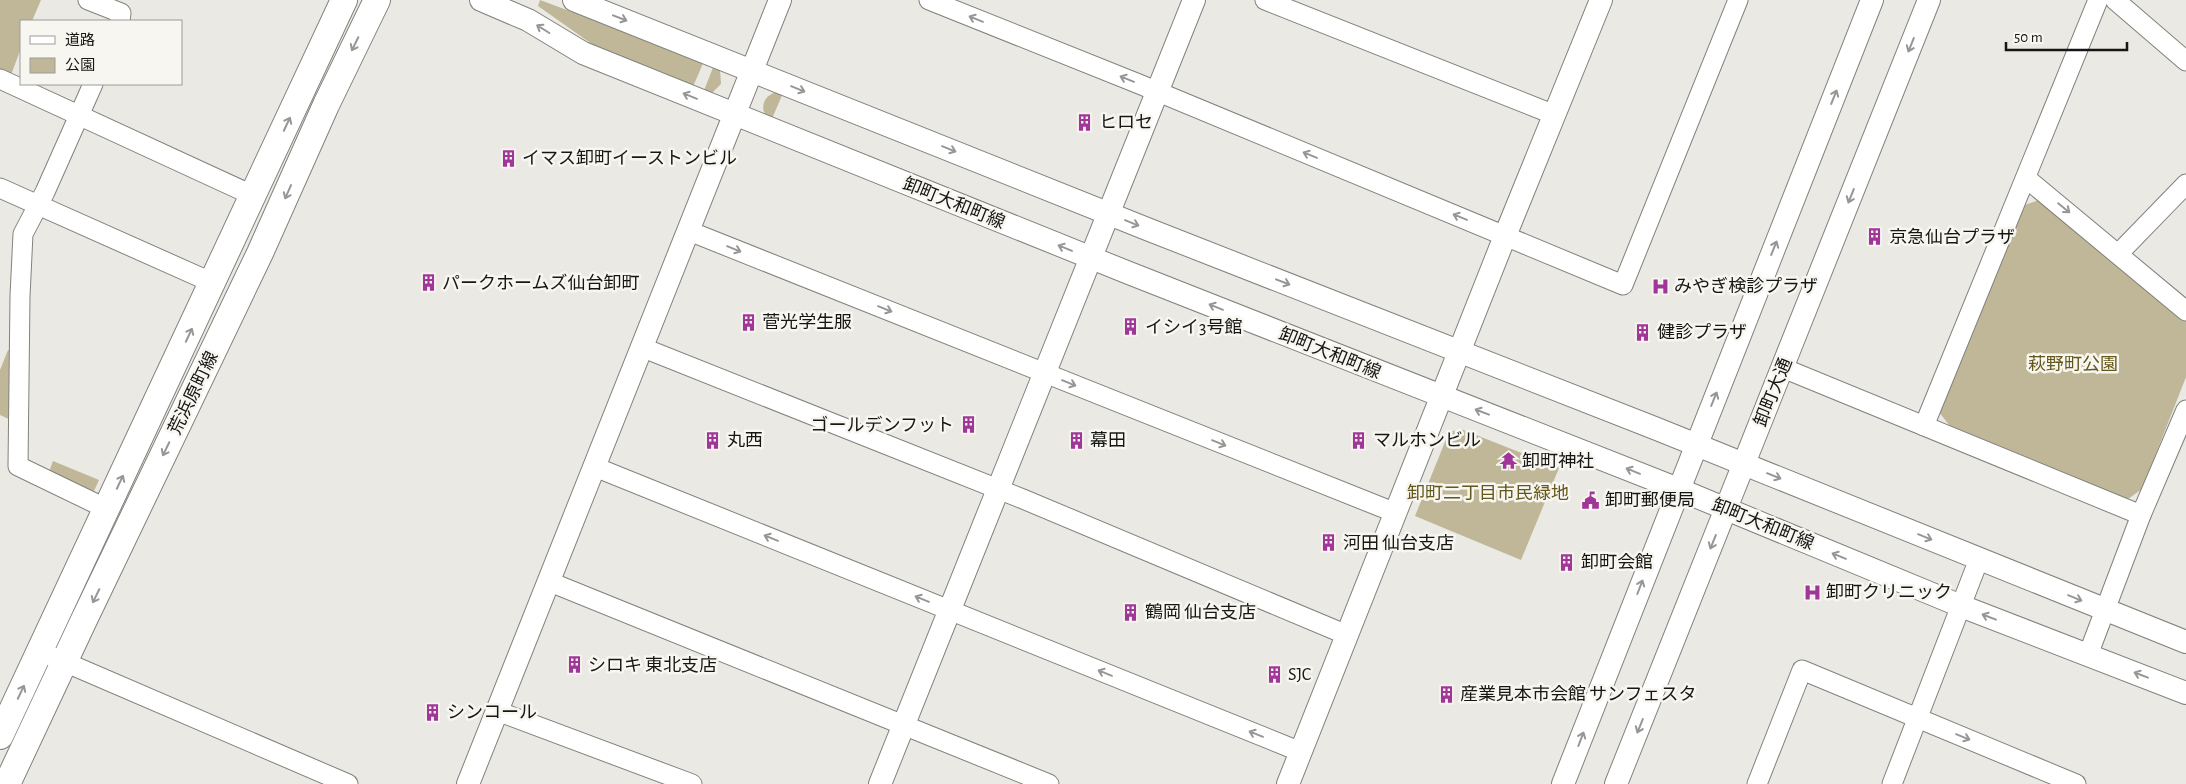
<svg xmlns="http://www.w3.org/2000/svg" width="2186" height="784" viewBox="0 0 2186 784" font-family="'Alegreya Sans','Noto Sans JP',sans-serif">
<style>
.green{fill:#bfb798}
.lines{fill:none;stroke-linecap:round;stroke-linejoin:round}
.minor-casing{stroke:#82817c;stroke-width:21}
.tertiary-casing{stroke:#82817c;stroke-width:24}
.secondary-casing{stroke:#82817c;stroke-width:28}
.minor{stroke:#fff;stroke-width:19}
.tertiary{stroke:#fff;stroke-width:22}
.secondary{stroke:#fff;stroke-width:26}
.oneway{stroke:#969695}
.labels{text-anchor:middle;stroke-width:5;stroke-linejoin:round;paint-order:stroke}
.poi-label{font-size:18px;fill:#161614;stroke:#f7f6f1;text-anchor:start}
.street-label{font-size:18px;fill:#161614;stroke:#f7f6f1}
.park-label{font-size:18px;fill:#64571a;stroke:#f7f6f1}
</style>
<rect width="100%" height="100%" fill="#eae9e3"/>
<g class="green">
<polygon points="0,0 41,0 32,21 21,21 21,48 11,75 0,70"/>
<polygon points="540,0 704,61 692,89 606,54 538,6"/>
<polygon points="714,65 720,70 721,84 712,93 703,93"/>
<path d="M776,92L783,93L771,121C759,112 761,97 776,92Z"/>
<polygon points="2039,200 2186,320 2186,377 2142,489 2128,499 1953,430 1939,412 2022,206"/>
<polygon points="8,350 13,352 13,421 0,415 0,370"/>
<polygon points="1461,429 1559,468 1521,560 1415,516 1449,432"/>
<polygon points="53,461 99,480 94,491 49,472"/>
</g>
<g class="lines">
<defs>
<g id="minor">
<polyline points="88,0 121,13 120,21"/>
<polyline points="929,0 1139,84 1623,285 1738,0"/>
<polyline points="1265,0 1555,115"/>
<polyline points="2115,0 2186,61"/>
<polyline points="0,79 254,196"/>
<polyline points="93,84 45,192 23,234 20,296 18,466 107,509"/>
<polyline points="2026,178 2186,311"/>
<polyline points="0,188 213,283"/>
<polyline points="689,231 1396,513"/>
<polyline points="2119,253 2186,184"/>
<polyline points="641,347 1023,499 1347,635"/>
<polyline points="1783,368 2141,515"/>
<polyline points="1924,426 2098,0"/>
<polyline points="595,467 1301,752"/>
<polyline points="550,582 1049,784"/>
<polyline points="2088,655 2141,515 2186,410"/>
<polyline points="53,657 348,784"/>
<polyline points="497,711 692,784"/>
<polyline points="1757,784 1802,670 2076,784"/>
<polyline points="1892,784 1979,559"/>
</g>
<g id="tertiary">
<polyline points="481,0 528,20 583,53 1129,273 1678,489 1961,606 2186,693"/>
<polyline points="574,0 1147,229 1657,429 2186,642"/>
<polyline points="468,784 780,0"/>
<polyline points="880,784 1194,0"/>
<polyline points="1288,784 1505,236 1601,0"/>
<polyline points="1563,784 1872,0"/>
<polyline points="1616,784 1929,0"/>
</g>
<g id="secondary">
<polyline points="0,736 344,0"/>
<polyline points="7,784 82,624 260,253 326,105 377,0"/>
</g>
</defs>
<use href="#minor" class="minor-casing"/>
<use href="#tertiary" class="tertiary-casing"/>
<use href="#secondary" class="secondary-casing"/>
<use href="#minor" class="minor"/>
<use href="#tertiary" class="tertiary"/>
<use href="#secondary" class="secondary"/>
</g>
<defs><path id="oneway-shaft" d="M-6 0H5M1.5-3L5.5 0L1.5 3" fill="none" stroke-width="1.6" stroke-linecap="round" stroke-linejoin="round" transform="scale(1.25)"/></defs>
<g class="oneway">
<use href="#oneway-shaft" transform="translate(620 18) rotate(21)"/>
<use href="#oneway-shaft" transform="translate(976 19) rotate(-158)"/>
<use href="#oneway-shaft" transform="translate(543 29) rotate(-148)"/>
<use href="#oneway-shaft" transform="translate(355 44) rotate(116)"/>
<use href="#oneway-shaft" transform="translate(1911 45) rotate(112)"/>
<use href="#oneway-shaft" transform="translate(1127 79) rotate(-158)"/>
<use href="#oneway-shaft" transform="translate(798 89) rotate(22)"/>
<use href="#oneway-shaft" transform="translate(690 96) rotate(-158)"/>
<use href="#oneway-shaft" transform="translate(1834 97) rotate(-68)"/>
<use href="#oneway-shaft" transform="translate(287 124) rotate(-65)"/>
<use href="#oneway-shaft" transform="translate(949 149) rotate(22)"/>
<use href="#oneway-shaft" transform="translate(1310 155) rotate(-158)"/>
<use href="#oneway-shaft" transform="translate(288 192) rotate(114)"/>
<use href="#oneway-shaft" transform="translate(1851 196) rotate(112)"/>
<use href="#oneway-shaft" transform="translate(2064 208) rotate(39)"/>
<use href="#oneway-shaft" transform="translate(1460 217) rotate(-158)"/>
<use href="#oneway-shaft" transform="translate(1132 223) rotate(22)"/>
<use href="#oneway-shaft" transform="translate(1065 248) rotate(-158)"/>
<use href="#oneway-shaft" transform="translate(1774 248) rotate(-68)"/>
<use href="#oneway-shaft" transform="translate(734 249) rotate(22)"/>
<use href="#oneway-shaft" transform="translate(1283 282) rotate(21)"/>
<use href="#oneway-shaft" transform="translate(1216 307) rotate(-158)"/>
<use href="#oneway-shaft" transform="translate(885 309) rotate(22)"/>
<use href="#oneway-shaft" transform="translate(189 335) rotate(-65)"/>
<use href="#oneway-shaft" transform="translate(1069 383) rotate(22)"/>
<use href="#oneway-shaft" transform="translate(1714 399) rotate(-68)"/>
<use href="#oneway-shaft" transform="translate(1482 412) rotate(-159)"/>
<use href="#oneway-shaft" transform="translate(1219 443) rotate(22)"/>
<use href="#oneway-shaft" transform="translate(166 449) rotate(116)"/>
<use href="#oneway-shaft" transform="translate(1633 471) rotate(-158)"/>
<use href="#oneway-shaft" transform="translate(1774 476) rotate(22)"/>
<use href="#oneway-shaft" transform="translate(120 482) rotate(-65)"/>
<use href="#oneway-shaft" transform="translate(1925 537) rotate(22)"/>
<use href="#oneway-shaft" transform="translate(771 538) rotate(-158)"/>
<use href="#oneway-shaft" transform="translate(1713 542) rotate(112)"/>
<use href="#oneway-shaft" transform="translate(1839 556) rotate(-158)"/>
<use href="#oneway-shaft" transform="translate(1640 587) rotate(-69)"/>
<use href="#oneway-shaft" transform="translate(96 596) rotate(116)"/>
<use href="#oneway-shaft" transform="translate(2075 598) rotate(22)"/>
<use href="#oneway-shaft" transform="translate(922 599) rotate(-158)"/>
<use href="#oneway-shaft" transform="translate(1989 617) rotate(-159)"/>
<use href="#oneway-shaft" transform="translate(1105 673) rotate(-158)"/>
<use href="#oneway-shaft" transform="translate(2141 675) rotate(-159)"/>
<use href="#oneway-shaft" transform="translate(21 692) rotate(-65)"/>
<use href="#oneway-shaft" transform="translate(1640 726) rotate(112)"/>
<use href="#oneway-shaft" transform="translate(1256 734) rotate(-158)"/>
<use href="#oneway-shaft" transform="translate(1963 737) rotate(22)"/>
<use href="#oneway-shaft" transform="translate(1581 739) rotate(-69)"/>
</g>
<defs>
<symbol id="building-bare" viewBox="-9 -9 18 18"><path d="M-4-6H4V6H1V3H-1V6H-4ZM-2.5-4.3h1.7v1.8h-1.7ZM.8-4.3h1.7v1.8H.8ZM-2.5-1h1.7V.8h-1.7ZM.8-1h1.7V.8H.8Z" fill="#a03697" stroke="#f7f6f1" stroke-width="2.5" paint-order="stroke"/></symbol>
<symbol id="hospital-bare" viewBox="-9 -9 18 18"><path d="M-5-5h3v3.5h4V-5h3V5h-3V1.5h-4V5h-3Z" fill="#a03697" stroke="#f7f6f1" stroke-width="2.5" paint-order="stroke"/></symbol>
<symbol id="temple-bare" viewBox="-9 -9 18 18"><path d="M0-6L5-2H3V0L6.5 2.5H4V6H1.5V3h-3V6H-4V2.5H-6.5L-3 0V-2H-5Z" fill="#a03697" stroke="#f7f6f1" stroke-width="2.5" paint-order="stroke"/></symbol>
<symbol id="civic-bare" viewBox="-9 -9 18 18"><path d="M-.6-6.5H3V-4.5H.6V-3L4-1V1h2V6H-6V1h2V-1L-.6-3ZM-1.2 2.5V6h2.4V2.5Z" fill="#a03697" stroke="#f7f6f1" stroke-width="2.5" paint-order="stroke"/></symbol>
</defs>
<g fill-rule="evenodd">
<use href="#building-bare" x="1072" y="110" width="25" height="25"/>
<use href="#building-bare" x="496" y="146" width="25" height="25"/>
<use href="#building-bare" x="1862" y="224" width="25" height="25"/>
<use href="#building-bare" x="416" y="270" width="25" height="25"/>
<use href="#hospital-bare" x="1648" y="274" width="25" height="25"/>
<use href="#building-bare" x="736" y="310" width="25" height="25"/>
<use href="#building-bare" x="1118" y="314" width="25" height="25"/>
<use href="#building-bare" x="1630" y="320" width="25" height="25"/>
<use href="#building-bare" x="956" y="412" width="25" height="25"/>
<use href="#building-bare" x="700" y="428" width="25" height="25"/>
<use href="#building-bare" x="1064" y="428" width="25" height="25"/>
<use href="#building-bare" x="1346" y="428" width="25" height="25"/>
<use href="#temple-bare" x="1496" y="448" width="25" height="25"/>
<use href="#civic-bare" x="1578" y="488" width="25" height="25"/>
<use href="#building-bare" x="1316" y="530" width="25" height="25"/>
<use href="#building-bare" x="1554" y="550" width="25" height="25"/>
<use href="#hospital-bare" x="1800" y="580" width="25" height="25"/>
<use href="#building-bare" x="1118" y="600" width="25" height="25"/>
<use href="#building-bare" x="562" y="652" width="25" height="25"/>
<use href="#building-bare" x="1262" y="662" width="25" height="25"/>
<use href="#building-bare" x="1434" y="682" width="25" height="25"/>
<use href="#building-bare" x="420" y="700" width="25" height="25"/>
</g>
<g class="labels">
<g class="poi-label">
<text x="1099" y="128">ヒロセ</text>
<text x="522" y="164">イマス卸町イーストンビル</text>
<text x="1889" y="243">京急仙台プラザ</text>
<text x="442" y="289">パークホームズ仙台卸町</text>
<text x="1674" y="292">みやぎ検診プラザ</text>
<text x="762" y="328">菅光学生服</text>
<text x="1145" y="333">イシイ3号館</text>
<text x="1657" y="338">健診プラザ</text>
<text x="954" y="431" text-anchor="end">ゴールデンフット</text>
<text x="727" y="446">丸西</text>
<text x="1090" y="446">幕田</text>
<text x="1373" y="446">マルホンビル</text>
<text x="1522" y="467">卸町神社</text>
<text x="1605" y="506">卸町郵便局</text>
<text x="1343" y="549">河田 仙台支店</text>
<text x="1581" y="568">卸町会館</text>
<text x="1826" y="598">卸町クリニック</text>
<text x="1145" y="618">鶴岡 仙台支店</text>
<text x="588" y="671">シロキ 東北支店</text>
<text x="1288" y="680">SJC</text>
<text x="1460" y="700">産業見本市会館 サンフェスタ</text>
<text x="447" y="718">シンコール</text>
</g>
<g class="street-label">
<text transform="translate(954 203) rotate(22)" y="6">卸町大和町線</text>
<text transform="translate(1330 353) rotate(22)" y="6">卸町大和町線</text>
<text transform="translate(1773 392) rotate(-68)" y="6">卸町大通</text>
<text transform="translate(193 393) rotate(-64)" y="6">荒浜原町線</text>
<text transform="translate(1763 524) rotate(22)" y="6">卸町大和町線</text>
</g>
<g class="park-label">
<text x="2073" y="370">萩野町公園</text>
<text x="1488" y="499">卸町二丁目市民緑地</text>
</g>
</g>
<rect x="20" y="20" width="162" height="65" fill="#f7f6f1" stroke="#9d9c99"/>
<rect x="30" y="36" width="25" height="8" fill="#ffffff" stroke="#9d9c99"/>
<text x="65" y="45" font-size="15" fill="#161614">道路</text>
<rect x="30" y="58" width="25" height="15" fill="#bfb798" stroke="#9d9c99"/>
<text x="65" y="70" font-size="15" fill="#161614">公園</text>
<path d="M2006 42v8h121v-8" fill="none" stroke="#161614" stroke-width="2.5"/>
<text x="2014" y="42" font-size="15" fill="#161614" stroke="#f7f6f1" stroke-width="4" paint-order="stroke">50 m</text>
</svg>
